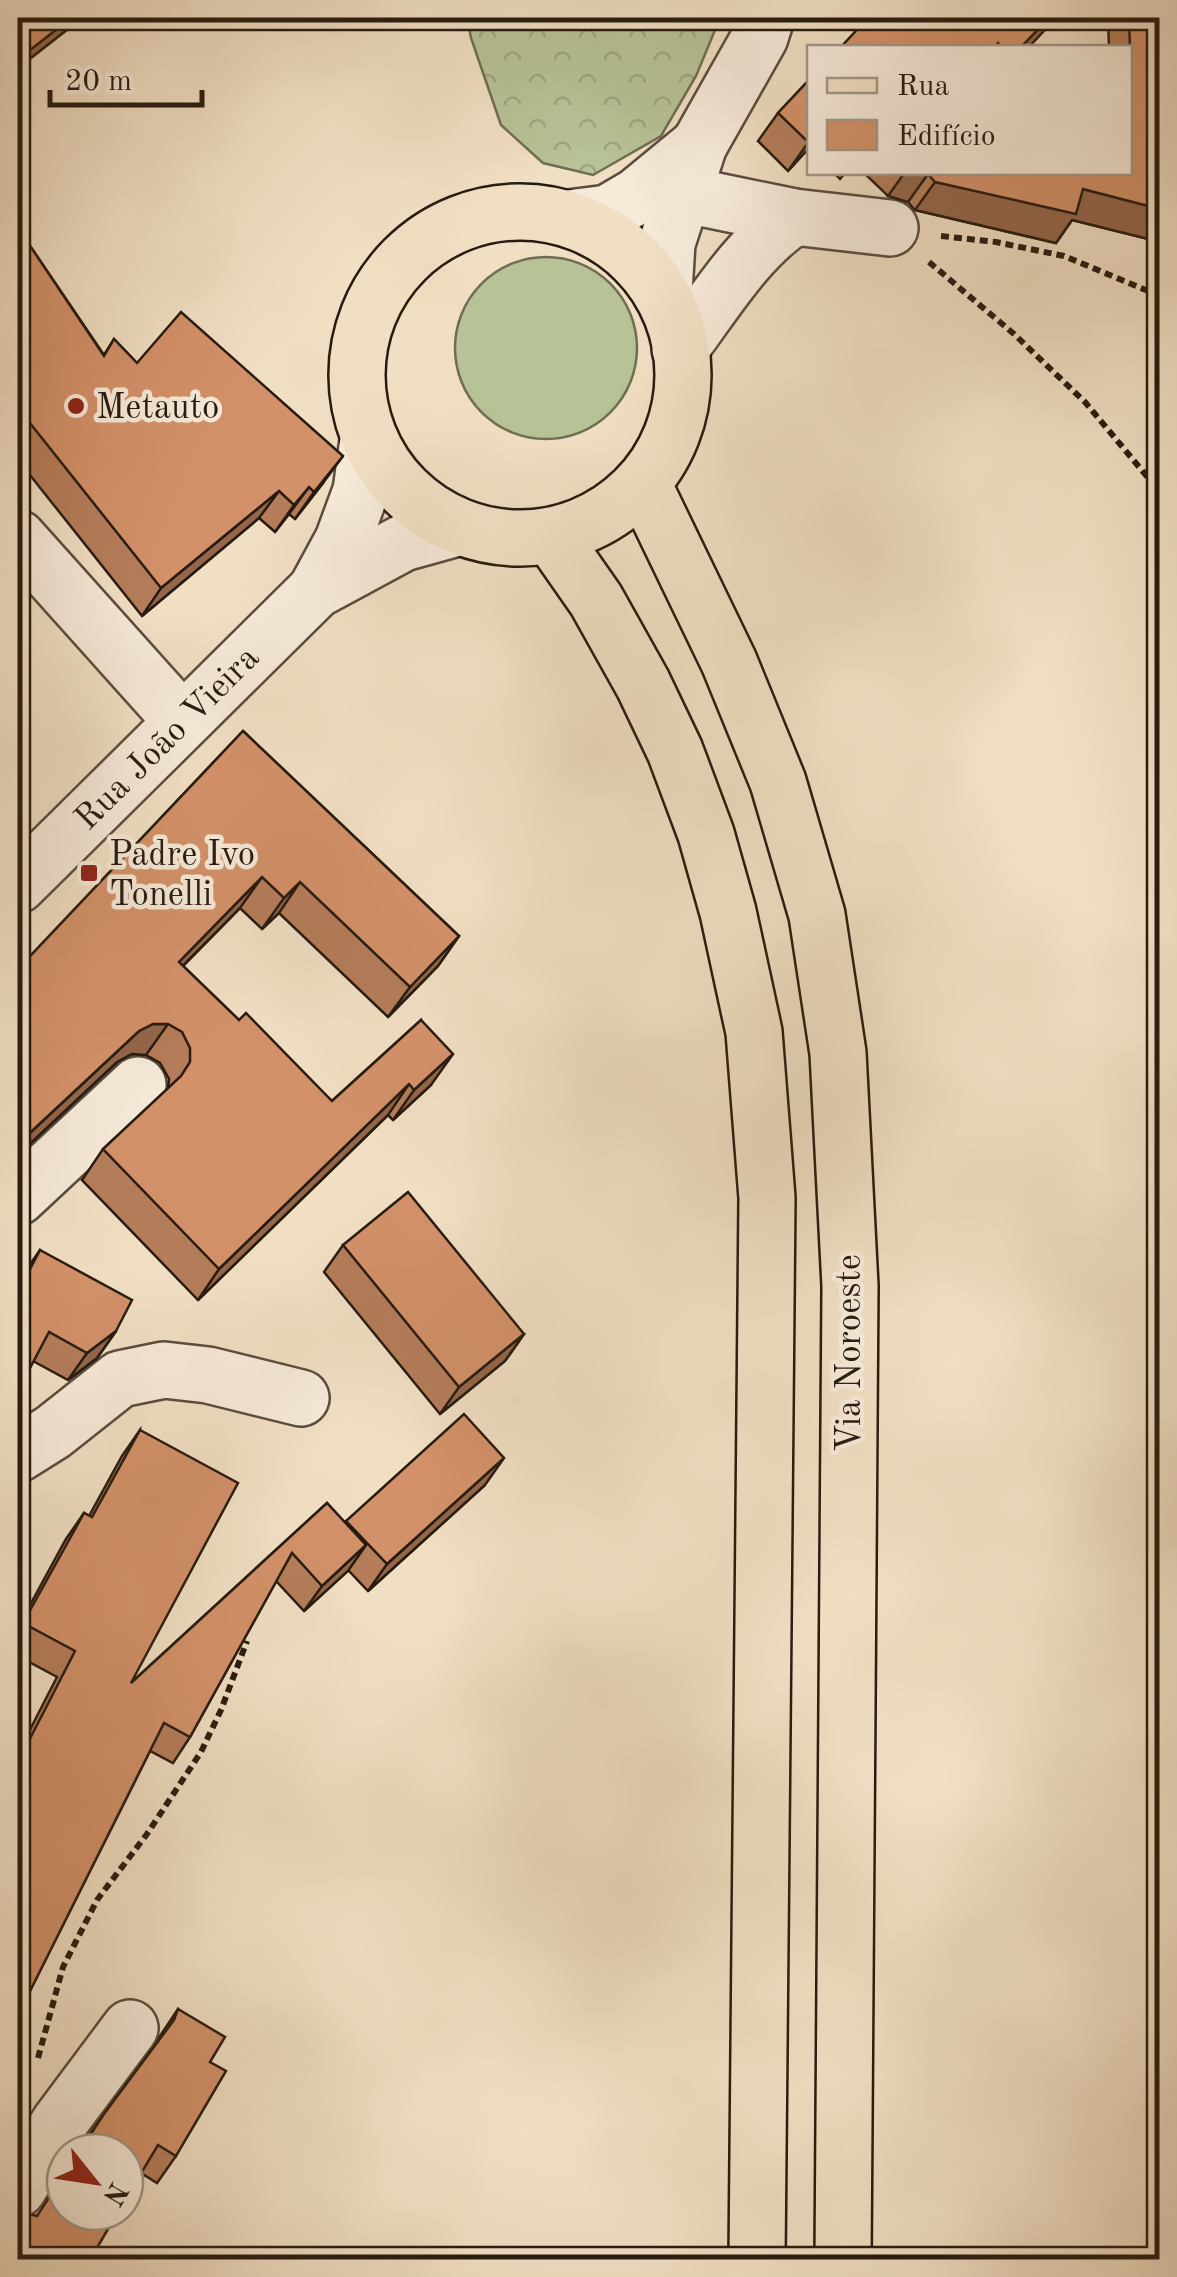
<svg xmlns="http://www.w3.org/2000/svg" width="1177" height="2277" viewBox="0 0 1177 2277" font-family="'Old Standard TT',serif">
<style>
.grass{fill:#b7c296;stroke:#6f6e54;stroke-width:2.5}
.forest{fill:url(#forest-crowns);stroke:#6f6e54;stroke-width:2.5}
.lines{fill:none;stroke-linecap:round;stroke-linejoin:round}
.minor-casing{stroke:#5a4c3e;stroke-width:60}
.major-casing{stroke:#271b11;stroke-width:60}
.path{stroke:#271b11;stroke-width:6;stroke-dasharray:8 5;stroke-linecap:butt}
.minor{stroke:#f6ead9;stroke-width:55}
.major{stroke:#f1dfc4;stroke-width:55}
.wall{fill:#b57d5a;stroke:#271b11;stroke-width:2.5}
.shaded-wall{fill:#94664a;stroke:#271b11;stroke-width:2.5}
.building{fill:#d39169;stroke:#271b11;stroke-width:2.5}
.poi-dot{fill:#8f2418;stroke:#f6ead9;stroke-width:4}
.labels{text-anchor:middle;stroke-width:9;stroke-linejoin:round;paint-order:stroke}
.poi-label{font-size:35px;fill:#271b11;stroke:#f6ead9;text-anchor:start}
.street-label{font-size:35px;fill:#271b11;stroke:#f6ead9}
</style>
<defs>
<pattern id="forest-crowns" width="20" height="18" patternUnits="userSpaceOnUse" patternTransform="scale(2.5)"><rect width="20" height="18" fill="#b7c296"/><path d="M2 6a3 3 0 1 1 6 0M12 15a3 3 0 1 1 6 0" fill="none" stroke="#9da680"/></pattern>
</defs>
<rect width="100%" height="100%" fill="#f1dfc4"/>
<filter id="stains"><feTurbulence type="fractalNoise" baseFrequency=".002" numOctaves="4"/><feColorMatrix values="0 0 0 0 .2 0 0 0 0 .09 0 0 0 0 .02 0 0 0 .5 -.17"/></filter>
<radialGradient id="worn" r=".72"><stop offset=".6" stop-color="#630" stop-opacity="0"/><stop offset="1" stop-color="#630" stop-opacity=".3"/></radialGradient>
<circle class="grass" cx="546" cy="348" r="91"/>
<polygon class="forest" points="467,18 720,18 696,76 661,136 593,175 543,163 501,125 471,38"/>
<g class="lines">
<defs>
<g id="minor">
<polyline points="682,194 794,217 890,228"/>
<polyline points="569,218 608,213 637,196 699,145"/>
<polyline points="664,292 667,243 699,145 760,37 766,18"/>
<path d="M680,349C714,304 746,249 794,217"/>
<polyline points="18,538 182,721"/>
<polyline points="316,590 343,540 361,491 368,440"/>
<polyline points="18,885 316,590 403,543 457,528"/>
<polyline points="18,1197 138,1085"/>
<polyline points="18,1454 53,1432 120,1379 164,1370 208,1375 301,1398"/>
<polyline points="18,2189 59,2123 130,2028"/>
</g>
<g id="major">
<circle cx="520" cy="375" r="163"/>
<polyline points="643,484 729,662 778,782 817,915 838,1053 850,1286 843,2260"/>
<polyline points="552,537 596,600 643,684 675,751 706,834 728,912 754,1032 767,1198 757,2260"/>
</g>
</defs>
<use href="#minor" class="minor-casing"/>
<use href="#major" class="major-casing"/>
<g class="path">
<polyline points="941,236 996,242 1064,256 1160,296"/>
<polyline points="929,262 1014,334 1085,402 1160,492"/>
<polyline points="38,2058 63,1967 97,1900 147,1834 201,1752 221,1710 247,1641"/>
</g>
<use href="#minor" class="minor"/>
<use href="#major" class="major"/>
</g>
<g class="wall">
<polygon points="18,18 82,18 18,68"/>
<polygon points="1108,18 1160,18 1160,114 1149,154 1160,157 1160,242 1072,220 1056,243 915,210 908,202 888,196 863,172 1130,172 1130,48 1109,48"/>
<polygon points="810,79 810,150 808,149 788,171 758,141 778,113"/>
<polygon points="833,172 846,172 840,179"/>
<polygon points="18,228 104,355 114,339 137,363 323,483 295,519 289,514 275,532 259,518 142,616 18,460"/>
<polygon points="243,731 459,936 438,966 388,1017 279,913 262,929 240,908 183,966 239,1020 332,1101 421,1020 431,1085 393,1120 388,1115 198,1300 82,1180 103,1149 168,1089 169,1079 160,1063 146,1055 132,1054 117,1062 18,1155 18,969"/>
<polygon points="343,1245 524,1334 505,1361 440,1414 324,1272"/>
<polygon points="40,1250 116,1331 97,1358 68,1380 33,1361 26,1270"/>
<polygon points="140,1430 131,1683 327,1503 345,1523 346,1521 485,1485 368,1591 348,1570 304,1611 276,1581 190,1737 173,1763 150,1751 18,2015 18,1753 57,1677 18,1656 18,1627 66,1539 84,1513 89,1516 122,1456"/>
<polygon points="178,2009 210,2062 176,2156 157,2183 141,2173 125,2152 77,2152 104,2114 157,2043 160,2036"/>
</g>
<g class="shaded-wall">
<polygon points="71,18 82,18 18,68 30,50"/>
<polygon points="1049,18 1056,18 1028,48 1020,48"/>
<polygon points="810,140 810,147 788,171"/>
<polygon points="905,172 928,174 908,202 888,196"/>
<polygon points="935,182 1083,189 1160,209 1160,242 1072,220 1056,243 915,210"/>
<polygon points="343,456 323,483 295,519 314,492"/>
<polygon points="309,487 289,514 275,532 294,505"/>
<polygon points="279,491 259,518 142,616 161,588"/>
<polygon points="262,877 240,908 157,992 179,962"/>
<polygon points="300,882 279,913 262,929 284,898"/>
<polygon points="459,936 438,966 388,1017 410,987"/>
<polygon points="153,1024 168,1024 146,1055 132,1054 117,1062 18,1155 18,1144 139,1031"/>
<polygon points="453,1054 431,1085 393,1120 414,1090"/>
<polygon points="409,1084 388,1115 198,1300 219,1269"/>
<polygon points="116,1331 97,1358 68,1380 87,1353"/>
<polygon points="524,1334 505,1361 440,1414 459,1387"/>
<polygon points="504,1458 485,1485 368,1591 387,1564"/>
<polygon points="366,1545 348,1571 304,1611 322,1586"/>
</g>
<g class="building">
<polygon points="18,18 71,18 30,50 18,35"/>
<polygon points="868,18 1049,18 1020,48 1002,48 998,43 994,48 840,48"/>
<polygon points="1129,18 1160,18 1160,109 1149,154 1160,157 1160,209 1083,189 1076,214 935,182 928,174 923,172 1130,172 1130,79 1131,80"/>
<polygon points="810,79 810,140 808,142 778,113"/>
<polygon points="18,228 104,356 114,339 137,363 181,312 343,456 314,492 309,487 294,505 279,491 161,588 18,408"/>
<polygon points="243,731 459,936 410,987 300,882 284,898 262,877 179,962 239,1020 246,1013 332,1101 421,1020 453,1054 414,1090 409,1084 219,1269 103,1149 181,1076 190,1062 190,1048 182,1032 168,1024 153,1024 139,1031 18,1144 18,969"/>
<polygon points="408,1192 524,1334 459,1387 343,1245"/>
<polygon points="40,1250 132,1300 116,1331 87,1353 49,1332 18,1391 18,1265 29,1271"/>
<polygon points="464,1414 504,1458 387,1564 346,1521"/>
<polygon points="140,1430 238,1483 131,1683 327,1503 366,1545 322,1586 292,1553 190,1737 164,1723 19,2013 18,2012 18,1762 75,1651 23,1623 84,1513 92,1517"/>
<polygon points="178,2009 225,2037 210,2062 226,2071 176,2156 158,2145 125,2200 125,2152 79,2152 104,2114 174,2020"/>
<polygon points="65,2173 65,2212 118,2212 91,2258 96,2260 18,2260 18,2211 37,2216"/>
</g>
<g class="poi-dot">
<circle cx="76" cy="406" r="10"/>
<rect x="79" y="863" width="20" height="20" rx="5"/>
</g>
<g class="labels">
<g class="poi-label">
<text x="96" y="418">Metauto</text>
<text x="109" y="865">Padre Ivo<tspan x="109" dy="40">Tonelli</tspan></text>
</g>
<g class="street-label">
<text transform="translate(166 737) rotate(-45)" y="12">Rua João Vieira</text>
<text transform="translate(848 1353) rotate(-90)" y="12">Via Noroeste</text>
</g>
</g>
<rect width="1177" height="2277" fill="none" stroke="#f1dfc4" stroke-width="60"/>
<rect x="20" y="20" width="1137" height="2237" fill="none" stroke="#271b11" stroke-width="5"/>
<rect x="30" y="30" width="1117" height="2217" fill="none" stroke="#271b11" stroke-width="2.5"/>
<rect x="807" y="45" width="325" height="130" fill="#f6ead9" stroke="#a39789" stroke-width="2.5"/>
<rect x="827" y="78" width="50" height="15" fill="#f1dfc4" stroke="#a39789" stroke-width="2.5"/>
<text x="897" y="95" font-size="30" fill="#271b11">Rua</text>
<rect x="827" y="120" width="50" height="30" fill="#d39169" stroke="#a39789" stroke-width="2.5"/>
<text x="897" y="145" font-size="30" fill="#271b11">Edifício</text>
<g transform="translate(95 2182) rotate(120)"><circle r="48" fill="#f6ead9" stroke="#a39789" stroke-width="2.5"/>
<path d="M0-8L18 38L0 25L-18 38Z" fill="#8f2418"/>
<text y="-15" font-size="28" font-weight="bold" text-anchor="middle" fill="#271b11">N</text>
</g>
<path d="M50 90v15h152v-15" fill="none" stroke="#271b11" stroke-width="5"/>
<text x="65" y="90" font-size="30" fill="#271b11" stroke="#f6ead9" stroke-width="8" paint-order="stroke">20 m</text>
<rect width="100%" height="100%" filter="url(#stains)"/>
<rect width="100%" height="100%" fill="url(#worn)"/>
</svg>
